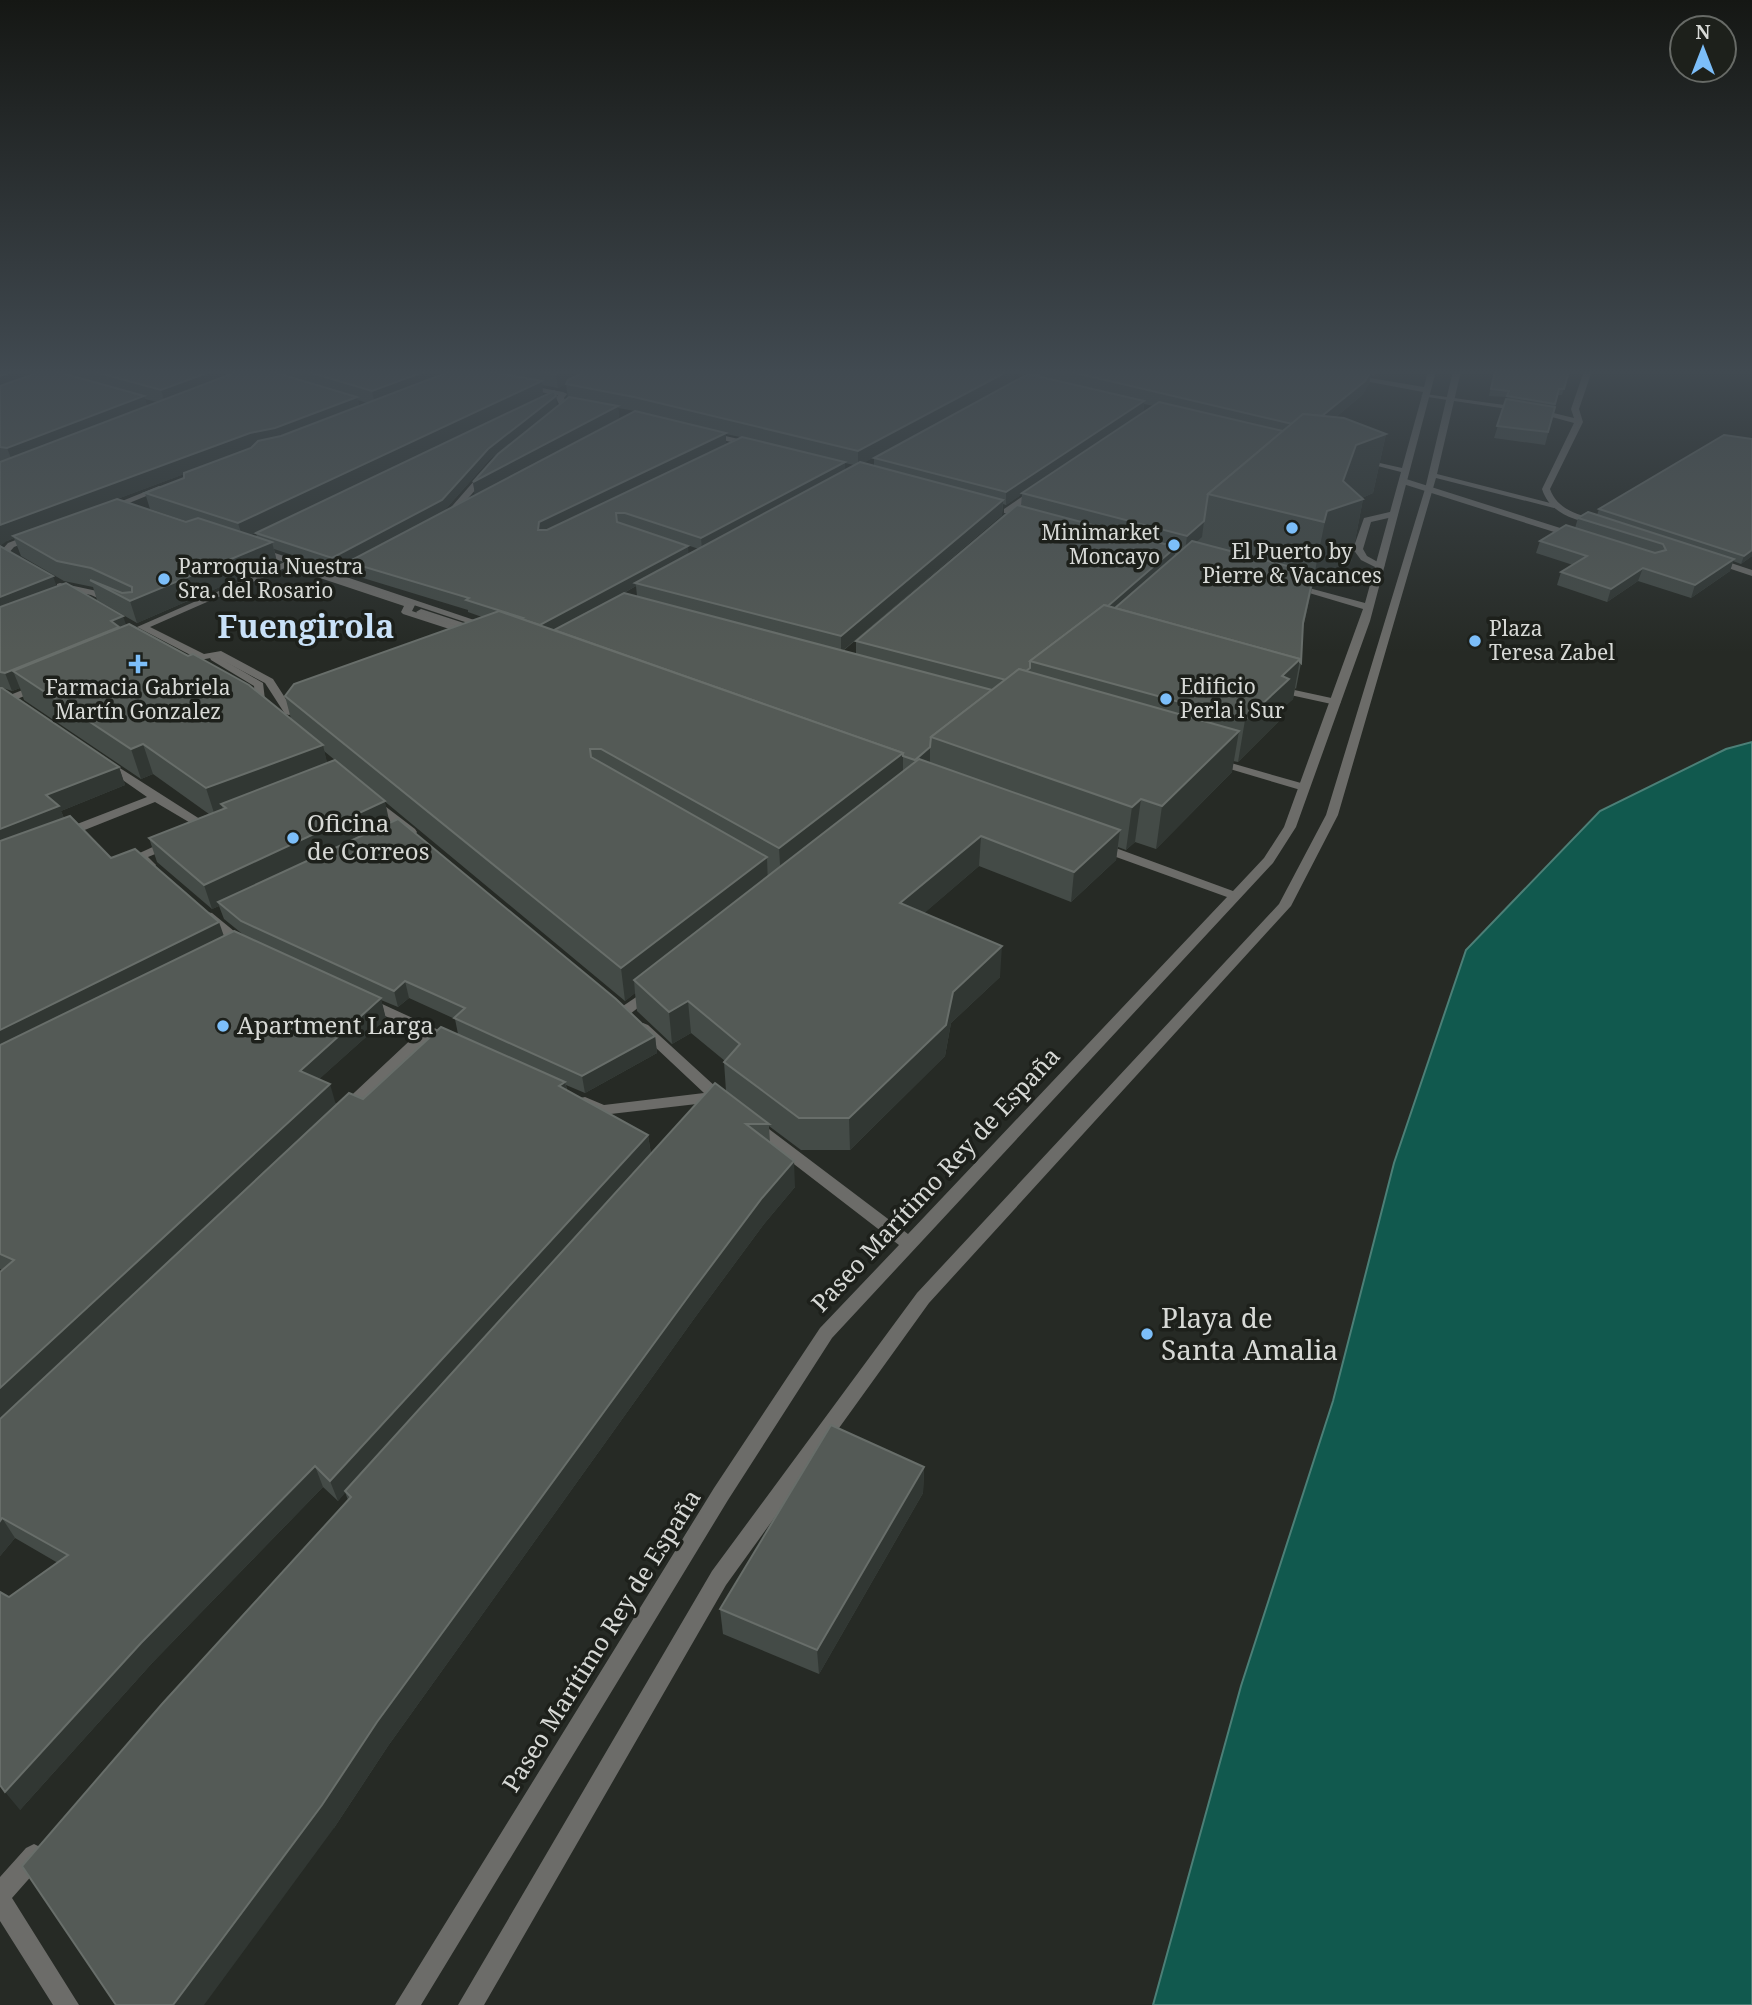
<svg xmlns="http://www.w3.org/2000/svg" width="1752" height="2005" viewBox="0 0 1752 2005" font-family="'Noto Serif',serif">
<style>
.water{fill:#11594e;stroke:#4c7f77;stroke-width:2}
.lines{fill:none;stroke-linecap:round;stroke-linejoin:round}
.service{fill:#6c6c69;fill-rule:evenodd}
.pedestrian{fill:#6c6c69;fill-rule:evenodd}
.minor{fill:#6c6c69;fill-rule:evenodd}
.wall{fill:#444b47;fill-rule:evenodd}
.shaded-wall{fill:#313733}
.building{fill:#545a56;stroke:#686e6a;stroke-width:2}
.poi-dot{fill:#7cbef9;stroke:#1d201b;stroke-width:2.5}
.labels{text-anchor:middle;stroke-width:7;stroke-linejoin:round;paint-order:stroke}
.far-poi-label{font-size:21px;fill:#d7d9d6;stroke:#1d201b;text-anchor:start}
.poi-label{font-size:24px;fill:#d7d9d6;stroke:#1d201b;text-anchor:start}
.street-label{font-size:24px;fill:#d7d9d6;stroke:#1d201b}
.near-poi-label{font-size:28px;fill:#d7d9d6;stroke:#1d201b;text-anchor:start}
.far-town-label{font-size:32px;font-weight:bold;fill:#c9e1f8;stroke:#1d201b}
</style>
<rect width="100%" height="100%" fill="#262a25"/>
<polygon class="water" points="1752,742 1752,2005 1153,2005 1241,1686 1333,1401 1394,1163 1466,950 1600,811 1726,749"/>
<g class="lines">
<g class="service">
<path d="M1584,371H1592L1579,409L1583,422L1550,489C1558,511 1580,515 1600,521V525L1597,526C1574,519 1550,514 1542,489L1574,423L1541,414L1421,396L1425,394L1541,410L1574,418L1571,409Z"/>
<polygon points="1403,478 1576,533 1578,535 1570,537 1400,483 1399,481"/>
<polygon points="1394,511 1398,514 1397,516 1371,522 1363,549 1367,556 1385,566 1377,568 1361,560 1353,549 1364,518"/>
<polygon points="1713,557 1752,570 1752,576 1710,562 1710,558"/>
<polygon points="60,583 97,591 116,601 111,604 91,595 57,588 57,584"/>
<path d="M421,609L470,625L481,626L482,628C469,636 433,619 418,614L416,612Z"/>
<polygon points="215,655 263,683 266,708 265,710 261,711 256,708 254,686 211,660 210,658"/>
</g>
<g class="pedestrian">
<polygon points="1453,371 1461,371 1437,474 1558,505 1554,508 1436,478 1338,815 1291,906 929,1303 726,1585 484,2005 458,2005 712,1571 917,1293 1279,904 1326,815 1425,489"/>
<polygon points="526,385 563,392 567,394 563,396 523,389 523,385"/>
<polygon points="482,472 489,474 452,517 446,517 446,513"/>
<path d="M287,561L413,603L415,605L412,611L492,638L289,715L285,714L265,683L216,657L200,660L137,627ZM287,567L404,606L401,612L403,614L477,638L291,707L273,679L221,651L204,654L150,627Z"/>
<polygon points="40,683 44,684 44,688 0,706 0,699"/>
<polygon points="1276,686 1336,699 1341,702 1336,705 1272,691 1272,687"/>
<polygon points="1217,759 1308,785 1310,787 1304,791 1213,764 1211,762"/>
<polygon points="108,762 112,763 214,828 208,832 204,831 155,802 67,837 59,837 57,834 59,831 147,797 104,767 102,765"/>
<polygon points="168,840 172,841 174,844 172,847 148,857 156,865 154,868 146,868 133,856"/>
<polygon points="207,912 212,913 245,940 247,943 245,946 235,946 202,919 200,916 202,913"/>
<polygon points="651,987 656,988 658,991 656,994 630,1014 620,1014 618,1011 620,1008"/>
<polygon points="34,1844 42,1848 46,1856 42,1864 12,1898 79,2005 53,2005 0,1921 0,1877 26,1848"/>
</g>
<g class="minor">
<polygon points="1039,371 1048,371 1022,388 1015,386"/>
<polygon points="1312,371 1328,371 1424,387 1428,371 1436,371 1370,621 1296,827 1273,863 832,1338 728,1500 421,2005 395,2005 714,1488 820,1328 899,1245 751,1131 748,1127 751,1123 761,1123 908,1234 1227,897 1094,849 1092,846 1094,843 1102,843 1233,891 1264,858 1284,827 1363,609 1289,587 1294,584 1365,603 1401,472 1358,461 1362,459 1402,468 1423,392"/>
<polygon points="560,392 567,394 564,398 565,400 583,406 579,408 559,404 556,398"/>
<polygon points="708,432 756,443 757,445 753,447 705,436 704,434"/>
<polygon points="159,486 166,488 112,510 105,508"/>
<polygon points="1035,488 1042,490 1010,513 1004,513 1004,509"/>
<polygon points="31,534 36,537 34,539 14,547 6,556 0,556 0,552 8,543"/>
<polygon points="257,549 263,549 492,626 483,628 257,553"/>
<polygon points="373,797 415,829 417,832 415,835 407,835 369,804 369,798"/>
<polygon points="369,998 454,1037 456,1040 449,1045 430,1037 350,1114 340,1114 337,1110 340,1106 419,1032 364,1006 362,1003 364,1000"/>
<polygon points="643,1023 648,1025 728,1098 731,1102 728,1106 723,1107 714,1102 602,1115 580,1106 577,1102 580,1098 585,1097 604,1105 704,1093 638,1031 636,1028"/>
</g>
</g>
<g class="wall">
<path d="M0,371H60L58,372L68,375L67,371H1034L1024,376L1014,373L1013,382L863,463L874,466V458L1040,377V371H1378L1374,376L1371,375L1369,384L1362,395L1335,418L1386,434L1373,493L1362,498L1363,499L1351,562L1315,575L1303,628L1301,663L1296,689L1295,688L1293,699L1283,708L1281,719L1238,762L1233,761L1232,772L1156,849L1135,842L1126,850L1118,847L1116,860L1071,902L979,866L924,913L1000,977L951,1023L945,1056L850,1150H801L769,1126L770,1143L795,1187L764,1224L696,1316L388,1746L334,1828L348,1500L345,1492L338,1501L323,1487L153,1662L20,1810L9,1597L58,1563L15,1538L0,1556V1272L2,1270L0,1269V688L119,767L125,785L61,811L64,818L111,858L224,936H245L224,919L219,906L212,909L157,862L149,838L209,814L153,774L141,779L24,700L20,688L12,691L0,687V546L57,586L291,719L285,696L482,617L468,612V610L350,574L348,563L335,569L274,549L277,562L137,623L97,600L93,587L64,581L21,556L14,538L7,541L2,462L0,461ZM566,384L568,398L473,482L475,495L619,418L618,408L635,411L444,511L490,459L557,406L256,533L257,537L251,535L543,395L542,385L558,388ZM145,399L157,402L147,406ZM358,400L367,403L359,406ZM1144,404L1154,406L1143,413ZM726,434L740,437L726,444ZM845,463L854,465L845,471ZM184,474V478L145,493L150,509L189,522H186L109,502ZM1022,494L1021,506L856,641V654L843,651L1002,515L1003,504L1006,505ZM626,525L699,549L688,555V546ZM636,586L637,596L624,593ZM324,751L625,1001L635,993L637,1011L672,1044L691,1033L725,1061L724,1062L726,1091L651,1154L648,1135L567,1090L566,1085L585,1093L657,1053L655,1036L390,823L327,763ZM409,998L455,1019L458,1034L363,1099L336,1104L319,1079L386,1019L381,1000L398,1007Z"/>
<polygon points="1494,371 1569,371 1562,395 1558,395 1545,445 1494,438 1507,397 1489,396"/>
<polygon points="1752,439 1752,556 1741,564 1733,561 1730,571 1691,598 1638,581 1607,602 1557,585 1561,572 1573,565 1536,553 1540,541 1575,528 1578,518 1597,515 1599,509"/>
<polygon points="924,1467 923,1493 819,1674 723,1634 720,1609"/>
</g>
<g class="shaded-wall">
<polygon points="14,371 60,371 0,392 0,376"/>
<polygon points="212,371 252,371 165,404 161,390"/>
<polygon points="426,371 465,371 375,405 372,391"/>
<polygon points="563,371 594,371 558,388 556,374"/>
<polygon points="1008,371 1014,371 1013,382 858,466 858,451"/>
<polygon points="1024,371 1034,371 1024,376"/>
<polygon points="1372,371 1369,384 1362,395 1306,442 1309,427"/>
<polygon points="542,381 543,395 243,539 238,523"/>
<polygon points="144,396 149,411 13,463 7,448"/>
<polygon points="556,396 557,406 490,459 444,511 335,569 332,558 488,449"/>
<polygon points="357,397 360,411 254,448 15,537 13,536 14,538 7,541 0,546 0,525 250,433"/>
<polygon points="1144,401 1143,413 1006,505 1006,492"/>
<polygon points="618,406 619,418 475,495 473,482"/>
<polygon points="726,433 726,444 540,542 538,530 539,522"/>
<polygon points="1386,434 1373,493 1344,506 1363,499 1351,562 1315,575 1312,586 1327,511 1343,481 1356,445"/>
<polygon points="845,462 845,473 702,550 701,538"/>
<polygon points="1003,500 1002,515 841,652 841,636"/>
<polygon points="1204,521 1202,537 1185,552 1187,536"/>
<polygon points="272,542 277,562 137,623 130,601"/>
<polygon points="688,546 689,558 635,583 636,586 539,639 537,626"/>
<polygon points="1176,547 1174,561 1050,666 1037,662"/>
<polygon points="1752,550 1752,556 1741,564 1744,556"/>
<polygon points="1734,559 1730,571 1691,598 1695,585"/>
<polygon points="1643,568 1638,581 1607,602 1611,589"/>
<polygon points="53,576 59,593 0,616 0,597"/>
<polygon points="123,616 129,633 13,671 20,688 12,691 5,673"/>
<polygon points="1300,659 1293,699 1283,708 1281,719 1238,762 1245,720 1282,676"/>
<polygon points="1239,731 1232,772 1156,849 1162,806"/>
<polygon points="143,744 153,774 141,779 131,749"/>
<polygon points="323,745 330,775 226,808 221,804 225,815 216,819 206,788"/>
<polygon points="930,747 930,762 914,774 915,760"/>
<polygon points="903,753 903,783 781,879 779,848"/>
<polygon points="119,767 125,785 61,811 67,825 0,851 0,829 46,795"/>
<polygon points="1141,799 1135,842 1126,850 1132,807"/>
<polygon points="385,801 390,825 218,902 219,906 212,909 204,885"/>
<polygon points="1120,830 1116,860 1071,902 1074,872"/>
<polygon points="981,836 979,866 900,934 900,903"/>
<polygon points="767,857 768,888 634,980 635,993 625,1001 621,968"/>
<polygon points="219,922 226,942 0,1055 0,1030"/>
<polygon points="1002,946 1000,977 951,1023 945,1056 850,1150 849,1118 953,992"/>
<polygon points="405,981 409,998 398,1007 394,991"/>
<polygon points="381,998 386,1019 306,1091 300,1071"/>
<polygon points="688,1001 691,1033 672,1044 669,1012"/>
<polygon points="655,1036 657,1053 585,1093 582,1076"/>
<polygon points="565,1082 569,1103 559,1086"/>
<polygon points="330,1084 336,1105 0,1419 0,1388"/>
<polygon points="648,1135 651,1155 338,1501 330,1481"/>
<polygon points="794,1161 795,1187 764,1224 696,1316 388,1746 334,1828 204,2005 173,2005 377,1722 693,1290 762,1198"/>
<polygon points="315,1466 323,1487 153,1662 20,1810 5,1792 141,1643"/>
<polygon points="924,1467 923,1493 819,1674 817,1650"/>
<polygon points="2,1518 15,1538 0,1556 0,1521"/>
</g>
<g class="building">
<polygon points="0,371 14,371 0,376"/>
<polygon points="42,371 54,371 144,396 7,448 0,447 0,386"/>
<polygon points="92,371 212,371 161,390"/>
<polygon points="239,371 270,371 357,397 275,428 250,433 0,525 0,462"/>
<polygon points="305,371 426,371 372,391"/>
<polygon points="451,371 486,371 542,381 238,523 145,493 184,478 184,473 251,448 258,441 281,436"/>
<polygon points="538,371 563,371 556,374"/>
<polygon points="586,371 1008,371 858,451 634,397 566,384 568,380"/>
<polygon points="1067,371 1371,371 1365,381 1322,416 1303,414 1292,424"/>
<polygon points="1495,371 1569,371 1564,389 1559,389 1555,404 1507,396 1509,391 1491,389"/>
<polygon points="1028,374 1144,401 1006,492 874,458"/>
<polygon points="554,391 556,396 488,449 442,500 332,558 256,533"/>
<polygon points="569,397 618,406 473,482 498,454"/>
<polygon points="1506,399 1555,407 1548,432 1497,426"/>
<polygon points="1159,402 1283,431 1208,494 1204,521 1187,536 1022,493"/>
<polygon points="635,411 726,433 539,522 538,530 547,530 742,437 845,462 701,538 625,513 616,513 617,522 688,546 540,625 521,619 523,618 466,600 469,598 348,562"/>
<polygon points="1303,414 1344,418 1386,434 1356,445 1343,481 1363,499 1327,511 1324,522 1208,494"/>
<polygon points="1724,435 1752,439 1752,550 1744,556 1599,509"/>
<polygon points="860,462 1003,500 841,636 635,583"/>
<polygon points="117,499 186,522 198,518 272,542 130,601 90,580 122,593 132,592 132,587 91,568 57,561 13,536"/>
<polygon points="1017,505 1176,547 1108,606 1104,605 1030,661 1030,668 1026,671 1019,669 1006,680 856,641"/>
<polygon points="1588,512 1734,559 1695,585 1643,568 1611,589 1561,572 1587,556 1540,541 1566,525 1655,553 1666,550 1663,544 1578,518"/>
<polygon points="1192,541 1314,573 1303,623 1301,663 1300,662 1300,659 1115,608"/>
<polygon points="0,546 53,576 0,597"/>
<polygon points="66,583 123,616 111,621 119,627 5,673 0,672 0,607"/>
<polygon points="624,593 992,690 931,737 930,747 915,760 903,756 903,753 554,630"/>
<polygon points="1104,605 1300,659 1282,676 1289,679 1245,720 1030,661"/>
<polygon points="499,611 903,753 779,848 601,749 590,749 591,757 767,857 621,968 285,696 294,684"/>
<polygon points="129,624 188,656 193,654 249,685 323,745 206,788 143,744 131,749 13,671"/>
<polygon points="1019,669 1239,731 1162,806 1141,799 1132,807 931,737"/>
<polygon points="0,688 2,688 119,767 46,795 59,806 0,829"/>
<polygon points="919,759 1120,830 1074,872 981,836 900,903 1002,946 953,992 946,1025 849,1118 799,1118 724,1062 740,1044 688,1001 669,1012 634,980"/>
<polygon points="335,760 385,801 204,885 149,838 226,808 221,804"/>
<polygon points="70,816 111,858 135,849 219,922 0,1030 0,841"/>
<polygon points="398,819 616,999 655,1036 582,1076 454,1018 465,1008 405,981 394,991 241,921 218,902"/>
<polygon points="234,931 381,998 300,1071 330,1084 0,1388 0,1272 14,1260 0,1254 0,1045"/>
<polygon points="441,1027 565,1082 559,1086 648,1135 330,1481 315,1466 141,1643 5,1792 0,1785 0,1592 9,1597 68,1555 2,1518 0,1521 0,1419 349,1093 363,1099"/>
<polygon points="715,1083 769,1124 746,1124 794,1161 762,1198 693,1290 377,1722 322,1805 173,2005 116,2005 22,1866 162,1704 351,1497 345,1491"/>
<polygon points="831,1425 924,1467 817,1650 720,1609"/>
</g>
<linearGradient id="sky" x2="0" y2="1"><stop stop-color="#151714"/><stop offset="0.57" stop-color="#414a51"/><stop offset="1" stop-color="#414a51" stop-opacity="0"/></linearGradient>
<rect width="1752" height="652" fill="url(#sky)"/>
<g class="poi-dot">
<circle cx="1292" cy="528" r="7"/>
<circle cx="1174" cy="545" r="7"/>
<circle cx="164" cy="579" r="7"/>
<circle cx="1475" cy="641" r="7"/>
<path d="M134.5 653.5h7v7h7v7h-7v7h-7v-7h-7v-7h7z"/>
<circle cx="1166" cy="699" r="7"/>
<circle cx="293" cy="838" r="7"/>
<circle cx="223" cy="1026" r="7"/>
<circle cx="1147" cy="1334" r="7"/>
</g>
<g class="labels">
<g class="far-poi-label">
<text x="1160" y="540" text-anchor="end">Minimarket<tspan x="1160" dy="24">Moncayo</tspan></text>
<text x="1292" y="559" text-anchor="middle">El Puerto by<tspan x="1292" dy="24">Pierre &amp; Vacances</tspan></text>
<text x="178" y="574">Parroquia Nuestra<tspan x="178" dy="24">Sra. del Rosario</tspan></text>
<text x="1489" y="636">Plaza<tspan x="1489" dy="24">Teresa Zabel</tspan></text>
<text x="1180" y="694">Edificio<tspan x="1180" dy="24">Perla i Sur</tspan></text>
<text x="138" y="695" text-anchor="middle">Farmacia Gabriela<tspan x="138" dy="24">Martín Gonzalez</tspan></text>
</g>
<g class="poi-label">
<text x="307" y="832">Oficina<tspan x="307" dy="28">de Correos</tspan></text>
<text x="237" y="1034">Apartment Larga</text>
</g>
<g class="street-label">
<text transform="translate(936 1180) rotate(-47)" y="8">Paseo Marítimo Rey de España</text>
<text transform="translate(602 1641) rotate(-58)" y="8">Paseo Marítimo Rey de España</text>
</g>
<g class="near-poi-label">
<text x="1161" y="1328">Playa de<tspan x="1161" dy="32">Santa Amalia</tspan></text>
</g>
<g class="far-town-label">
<text x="306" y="638">Fuengirola</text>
</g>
</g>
<g transform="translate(1703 49)"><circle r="33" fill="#1d201b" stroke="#676a66" stroke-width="2"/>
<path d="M0-5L12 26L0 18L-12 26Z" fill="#7cbef9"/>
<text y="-10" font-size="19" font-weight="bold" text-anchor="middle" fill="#d7d9d6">N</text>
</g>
</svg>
